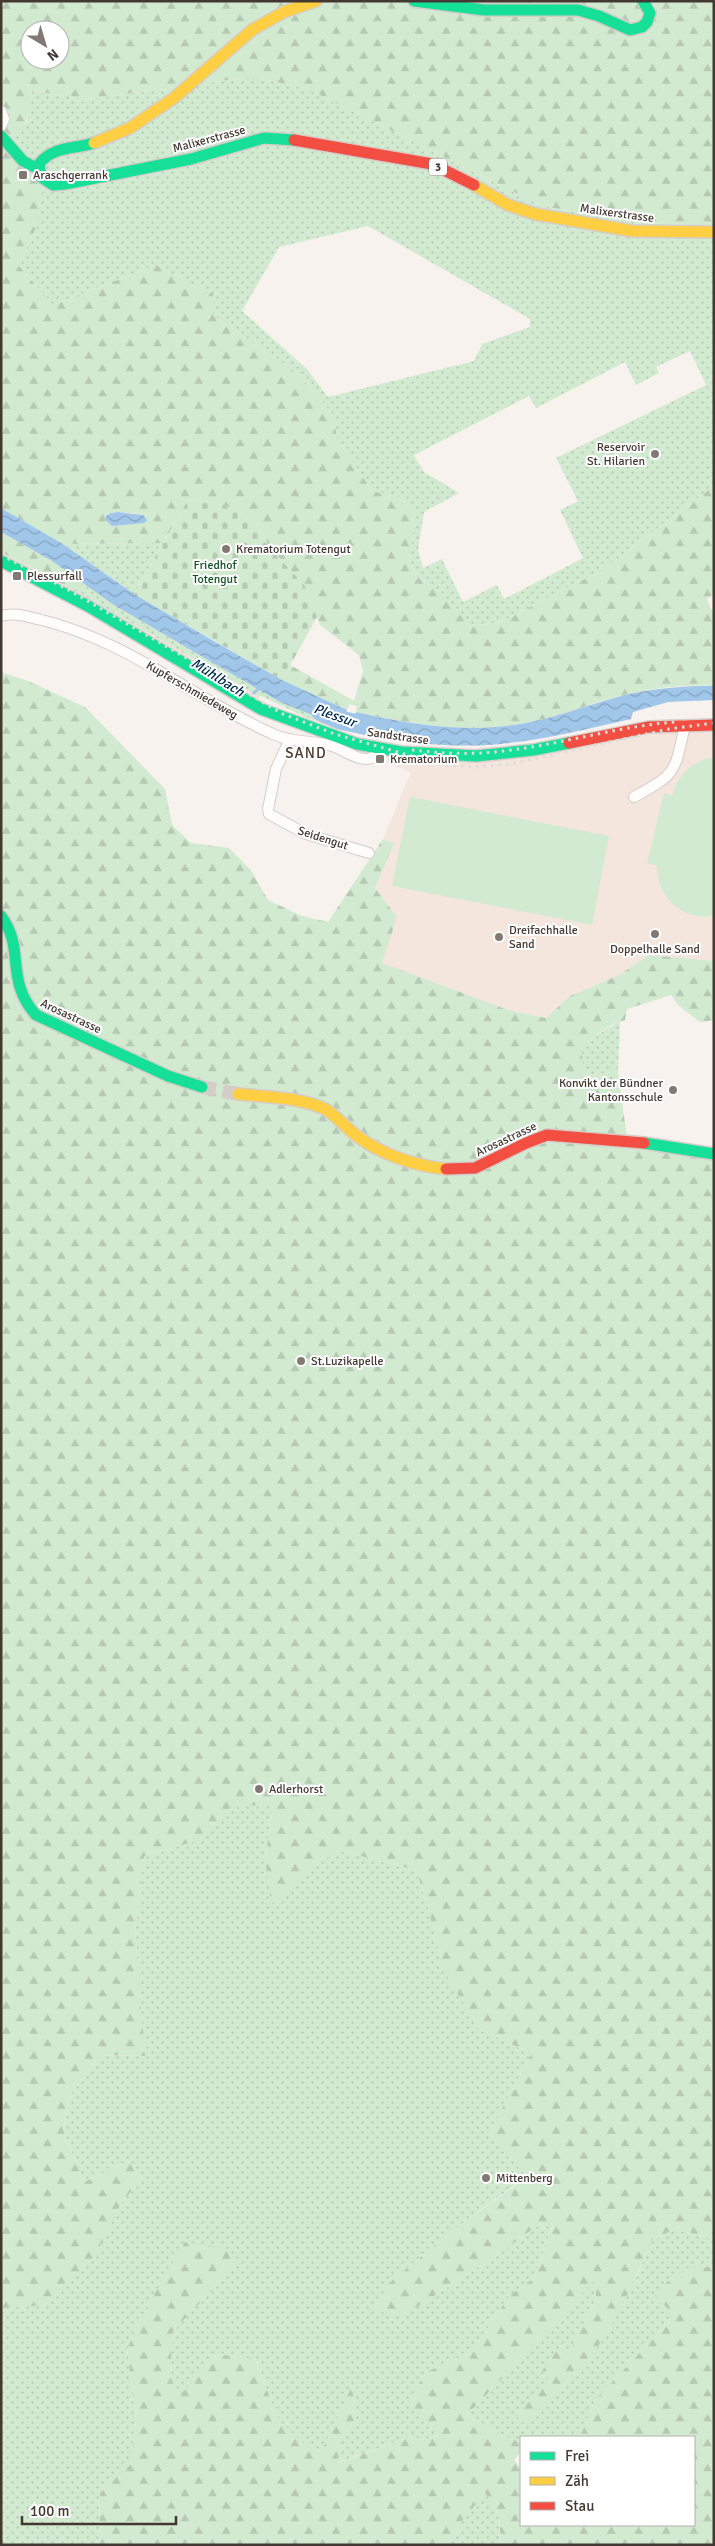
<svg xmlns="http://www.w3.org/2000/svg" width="715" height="2546" viewBox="0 0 715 2546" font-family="Signika,sans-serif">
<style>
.built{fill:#f4e5dd}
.grass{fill:url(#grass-dots);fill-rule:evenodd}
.forest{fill:url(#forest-firs);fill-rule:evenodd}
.cemetery{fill:url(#cemetery-stones)}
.pitch{fill:#d2ead0}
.water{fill:url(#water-waves)}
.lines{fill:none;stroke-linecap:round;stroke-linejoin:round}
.stream{stroke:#a0c7ea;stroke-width:3}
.river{stroke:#a0c7ea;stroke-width:19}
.secondary-tunnel{stroke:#d4cdc8;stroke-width:14;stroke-dasharray:14 7;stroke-linecap:butt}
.street-casing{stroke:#d5cdc9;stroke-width:12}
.fast-casing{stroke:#d5cdc9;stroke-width:14}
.slow-casing{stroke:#d5cdc9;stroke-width:14}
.jam-casing{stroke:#d5cdc9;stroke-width:14}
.street{stroke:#fefdfc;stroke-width:10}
.fast{stroke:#16e098;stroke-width:11}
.slow{stroke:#ffcf43;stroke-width:11}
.jam{stroke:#f24e42;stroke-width:11}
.rail{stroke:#dedddb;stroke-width:3;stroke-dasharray:2.5 5;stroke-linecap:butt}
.poi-dot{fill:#827974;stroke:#fff;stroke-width:2}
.labels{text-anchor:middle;stroke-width:4;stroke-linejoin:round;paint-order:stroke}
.shield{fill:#fff;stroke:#7b7470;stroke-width:1}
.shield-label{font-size:11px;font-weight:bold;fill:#433832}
.street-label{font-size:12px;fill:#433832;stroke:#fff}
.poi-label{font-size:12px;fill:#433832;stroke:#fff;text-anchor:start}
.park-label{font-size:12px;fill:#115322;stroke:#fff}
.water-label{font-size:14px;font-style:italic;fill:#002c4e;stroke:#fff}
.quarter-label{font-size:15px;letter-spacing:1px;fill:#4e382c;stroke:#fff}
</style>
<defs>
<pattern id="grass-dots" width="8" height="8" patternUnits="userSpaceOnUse" patternTransform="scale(1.25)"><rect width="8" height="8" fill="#d2ead0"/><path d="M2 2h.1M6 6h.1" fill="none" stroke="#b6c9b3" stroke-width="1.8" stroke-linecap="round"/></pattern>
<pattern id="forest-firs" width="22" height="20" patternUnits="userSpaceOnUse" patternTransform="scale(1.25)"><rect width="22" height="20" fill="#d2ead0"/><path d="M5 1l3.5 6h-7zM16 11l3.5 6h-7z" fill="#b6c9b3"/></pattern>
<pattern id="cemetery-stones" width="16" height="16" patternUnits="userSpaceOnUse" patternTransform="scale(1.25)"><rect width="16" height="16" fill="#d2ead0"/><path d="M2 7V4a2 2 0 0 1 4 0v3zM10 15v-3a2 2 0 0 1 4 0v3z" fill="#b6c9b3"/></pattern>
<pattern id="water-waves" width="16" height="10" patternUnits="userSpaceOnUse" patternTransform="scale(1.25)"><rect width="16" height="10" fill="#a0c7ea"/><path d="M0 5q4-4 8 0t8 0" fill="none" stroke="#84a3be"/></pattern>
</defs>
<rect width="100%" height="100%" fill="#f8f2ee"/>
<g class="built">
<polygon points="1,552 81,594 260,697 255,705 1,561"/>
<polygon points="665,729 677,733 714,732 714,961 649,955 619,975 570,996 546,1018 508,1010 381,963 397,917 375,888 394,845 383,839 411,772 387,763 388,755 428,759"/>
</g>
<g class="grass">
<path d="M251,77L306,88L542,206L642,223L714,226V486L604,569L501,622L470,627L442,593L416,576L410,561L414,513L401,498L372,491L338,440L331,412L298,374L213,315L156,265L53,305L19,266L37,225L6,142L27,122L32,91L88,99ZM368,226L530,319V327L482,344L474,361L328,397L307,369L242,311L279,247ZM690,351L706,385L556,458L578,501L560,510L583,558L504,599L497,585L463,602L442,559L423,568L418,550L424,512L459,493L424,472L414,455L529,396L536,408L625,362L636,385L659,373L656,367Z"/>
<polygon points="163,543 134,594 63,544"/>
<polygon points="87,585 114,605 280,701 342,727 341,730 305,717 261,696 260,697 81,594"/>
<polygon points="620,1021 618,1071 584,1076 580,1045"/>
<polygon points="274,1802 265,1858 337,1850 416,1870 427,1904 477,2027 531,2054 489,2133 527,2176 455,2229 389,2283 374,2310 414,2309 510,2246 535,2227 553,2224 534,2278 510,2295 471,2353 426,2372 409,2402 438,2436 422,2440 412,2436 337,2463 339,2441 356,2419 352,2387 319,2458 279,2421 255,2359 217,2354 178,2399 170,2375 173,2331 238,2263 127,2349 136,2419 131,2465 100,2493 99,2545 1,2545 1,2308 48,2304 95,2254 121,2204 142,2178 128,2161 84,2182 63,2130 71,2094 100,2055 144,2056 135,1930 144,1856 200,1840 231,1807"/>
<polygon points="714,2222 714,2269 697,2263 656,2296 675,2316 595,2400 580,2437 627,2437 521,2437 521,2442 505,2437 467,2415 598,2276 595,2302 569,2352 521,2423 637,2276 651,2241 675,2229 710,2238"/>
<polygon points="485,2492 499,2514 501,2545 449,2545 463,2520"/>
</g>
<g class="forest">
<path d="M1,1H714V226L642,223L542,206L306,88L251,77L88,99L32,91C29,114 28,130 6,142L44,181L37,225L19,266L53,305L156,265L213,294V315L298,374L331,412L338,440L372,491L401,498L414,513L410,561L416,576L442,593L470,627L501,622L604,569L714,486V594L707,599L714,616V686C681,684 647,689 616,697C585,705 556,718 525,723C468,734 412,725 356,712L357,706L349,704L347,710L343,708L282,680L290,665L354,701L363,671L359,655L320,625L305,586L271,549L257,524L225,505L188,500L163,543L63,544L1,508ZM30,30H60V60H30ZM118,512L141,514L146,521L112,526L106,520L111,513Z"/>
<polygon points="1,532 52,561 87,585 81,594 1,552"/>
<path d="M1,672L28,681L85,707L165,789L172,825L191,843L229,848L250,869L268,900L302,916L328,922L383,839L394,844L375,888L397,917L382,963L508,1010L546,1018L570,996L619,975L649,955L714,961V1020L700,1022L679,1006L671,995L627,1009L625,1020L611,1025L581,1045L584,1076L618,1071L627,1138L714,1149V2222L710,2238L675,2229L651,2241C624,2309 586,2384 521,2423L516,2415L550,2380L542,2371L557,2350L569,2352L595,2302L598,2277L467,2415L505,2437L521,2442V2452L514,2460L521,2468V2525H694V2437H580L595,2400L675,2316L655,2296L667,2282L697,2263L714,2269V2545H501L499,2514L485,2493L463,2520L449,2545H99L100,2493L131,2464L136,2419L127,2349L144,2312L185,2242L226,2248L238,2263L173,2331L170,2375L178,2398L217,2354L255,2359L279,2421L319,2457L352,2386L356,2419L339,2441L338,2463L412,2436L422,2440L438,2436L408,2402L426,2372L471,2353L510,2295L534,2278L553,2225L535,2227L510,2246L414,2309L397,2316L374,2310L389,2283L455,2229L527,2177L489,2133L531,2054L477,2027L443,1969L427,1904L416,1870L337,1850L271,1904L265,1858L274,1803L231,1808L200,1840L144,1856L135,1930L145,2056L100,2055L71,2094L63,2130L84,2182L128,2161L142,2178L121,2204L96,2254L48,2305L1,2308Z"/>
</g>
<polygon class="cemetery" points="188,500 225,505 257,524 271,549 305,586 317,617 282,680 134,594"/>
<g class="pitch">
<path d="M714,757V916C682,921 657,897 657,866L647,863L664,794L672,795C678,775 692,761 714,757Z"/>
<polygon points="410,797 609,836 592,925 392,886"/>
</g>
<g class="water">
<polygon points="1,508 63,544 134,594 212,640 282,680 347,710 342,727 280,702 114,605 52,561 1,532"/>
<polygon points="118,512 143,515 147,520 144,523 112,526 106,520 106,516 111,513"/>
<path d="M694,686H714V700L668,702L633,712L631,719C570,733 508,749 445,745C413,744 382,737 351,729L356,712C412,725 469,734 526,723C557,717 585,706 614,698C640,690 667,688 694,686Z"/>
</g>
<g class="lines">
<polyline class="stream" points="254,693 261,686"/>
<polyline class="river" points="320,711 340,720 377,728"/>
<polyline class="secondary-tunnel" points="202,1087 238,1094"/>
<defs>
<g id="street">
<polyline points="1,111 4,119 1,126"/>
<path d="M1,616C15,612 28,617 42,620C130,642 192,698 273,734C291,743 313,740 332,746C345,750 361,764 374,757L378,748"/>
<polyline points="290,739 276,769 268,809 269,814 306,834 369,853"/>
<path d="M634,797C678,773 674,773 685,725"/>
</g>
<g id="fast">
<polyline points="414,1 484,10 578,10 599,16 630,30 642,27 647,22 650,13 643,1"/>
<polyline points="1,136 23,161 38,169"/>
<path d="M94,143C75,149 52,146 39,164L41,177L53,185L65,184L191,159L264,138L294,140"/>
<polyline points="1,561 88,606 261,709 357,744 401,752 476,756 533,750 569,743"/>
<path d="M1,916C26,949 4,979 36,1015L168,1076L202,1087"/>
<polyline points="644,1143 714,1154"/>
</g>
<g id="slow">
<polyline points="94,143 130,128 174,98 252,30 284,12 316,1"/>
<polyline points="474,185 508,205 535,214 632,231 714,232"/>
<path d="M238,1094C266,1097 299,1097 325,1109C337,1116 346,1128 357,1136C382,1155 416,1166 446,1169"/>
</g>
<g id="jam">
<polyline points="294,140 432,164 474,185"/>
<polyline points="569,743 649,727 714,725"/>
<polyline points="446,1169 475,1168 526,1143 547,1135 644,1143"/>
</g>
</defs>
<use href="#street" class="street-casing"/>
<use href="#fast" class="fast-casing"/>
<use href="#slow" class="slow-casing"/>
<use href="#jam" class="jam-casing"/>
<use href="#street" class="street"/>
<use href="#fast" class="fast"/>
<use href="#slow" class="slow"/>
<use href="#jam" class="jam"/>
<g class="rail">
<polyline points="1,555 67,589 283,714 335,734 443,765 475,767 510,764 669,729 714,723"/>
<path d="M412,750C444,754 478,755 511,750C566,743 620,726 676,722"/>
</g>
</g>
<g class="poi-dot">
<rect x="18" y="170" width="10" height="10" rx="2.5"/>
<circle cx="655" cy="454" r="5"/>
<circle cx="226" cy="549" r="5"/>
<rect x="12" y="571" width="10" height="10" rx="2.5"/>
<rect x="375" y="754" width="10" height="10" rx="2.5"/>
<circle cx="655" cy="934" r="5"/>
<circle cx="499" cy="937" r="5"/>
<circle cx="673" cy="1090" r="5"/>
<circle cx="301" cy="1361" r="5"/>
<circle cx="259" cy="1789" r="5"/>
<circle cx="486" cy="2178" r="5"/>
</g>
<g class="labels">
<rect class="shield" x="429" y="158.5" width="18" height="17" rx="4"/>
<g class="shield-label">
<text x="438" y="171">3</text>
</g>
<g class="street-label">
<text transform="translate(209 139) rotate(-15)" y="4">Malixerstrasse</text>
<text transform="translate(617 213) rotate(8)" y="4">Malixerstrasse</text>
<text transform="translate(192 690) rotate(30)" y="4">Kupferschmiedeweg</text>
<text transform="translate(398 736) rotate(8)" y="4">Sandstrasse</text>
<text transform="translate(323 838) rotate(18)" y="4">Seidengut</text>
<text transform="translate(71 1016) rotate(25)" y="4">Arosastrasse</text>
<text transform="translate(506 1139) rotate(-25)" y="4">Arosastrasse</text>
</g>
<g class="poi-label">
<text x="33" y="179">Araschgerrank</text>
<text x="645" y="451" text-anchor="end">Reservoir<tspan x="645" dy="14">St. Hilarien</tspan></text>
<text x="236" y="553">Krematorium Totengut</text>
<text x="27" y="580">Plessurfall</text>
<text x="390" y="763">Krematorium</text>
<text x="509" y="934">Dreifachhalle<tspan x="509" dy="14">Sand</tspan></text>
<text x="655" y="953" text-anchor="middle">Doppelhalle Sand</text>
<text x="663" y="1087" text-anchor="end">Konvikt der Bündner<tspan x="663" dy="14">Kantonsschule</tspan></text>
<text x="311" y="1365">St.Luzikapelle</text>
<text x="269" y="1793">Adlerhorst</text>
<text x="496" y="2182">Mittenberg</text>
</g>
<g class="park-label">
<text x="215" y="569">Friedhof<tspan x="215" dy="14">Totengut</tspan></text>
</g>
<g class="water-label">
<text transform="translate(218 677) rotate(32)" y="5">Mühlbach</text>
<text transform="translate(335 715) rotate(20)" y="5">Plessur</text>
</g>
<g class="quarter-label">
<text x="306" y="758">SAND</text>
</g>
</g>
<rect width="715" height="2546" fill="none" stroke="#433832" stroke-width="5"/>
<rect x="520" y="2436" width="175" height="90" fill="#ffffff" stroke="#b4afad"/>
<rect x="530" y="2452" width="25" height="8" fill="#16e098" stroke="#b4afad"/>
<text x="565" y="2461" font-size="15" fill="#433832">Frei</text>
<rect x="530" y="2477" width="25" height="8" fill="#ffcf43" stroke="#b4afad"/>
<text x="565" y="2486" font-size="15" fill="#433832">Zäh</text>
<rect x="530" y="2502" width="25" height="8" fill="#f24e42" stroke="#b4afad"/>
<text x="565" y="2511" font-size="15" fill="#433832">Stau</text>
<g transform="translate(45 45) rotate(142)"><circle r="24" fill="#ffffff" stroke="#b4afad"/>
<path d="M0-4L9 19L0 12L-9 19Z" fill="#827974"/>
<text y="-8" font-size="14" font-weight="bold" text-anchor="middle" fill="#433832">N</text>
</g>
<path d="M22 2516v8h154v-8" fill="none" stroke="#433832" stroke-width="2.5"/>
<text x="30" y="2516" font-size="15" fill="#433832" stroke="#ffffff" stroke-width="4" paint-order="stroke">100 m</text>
</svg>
